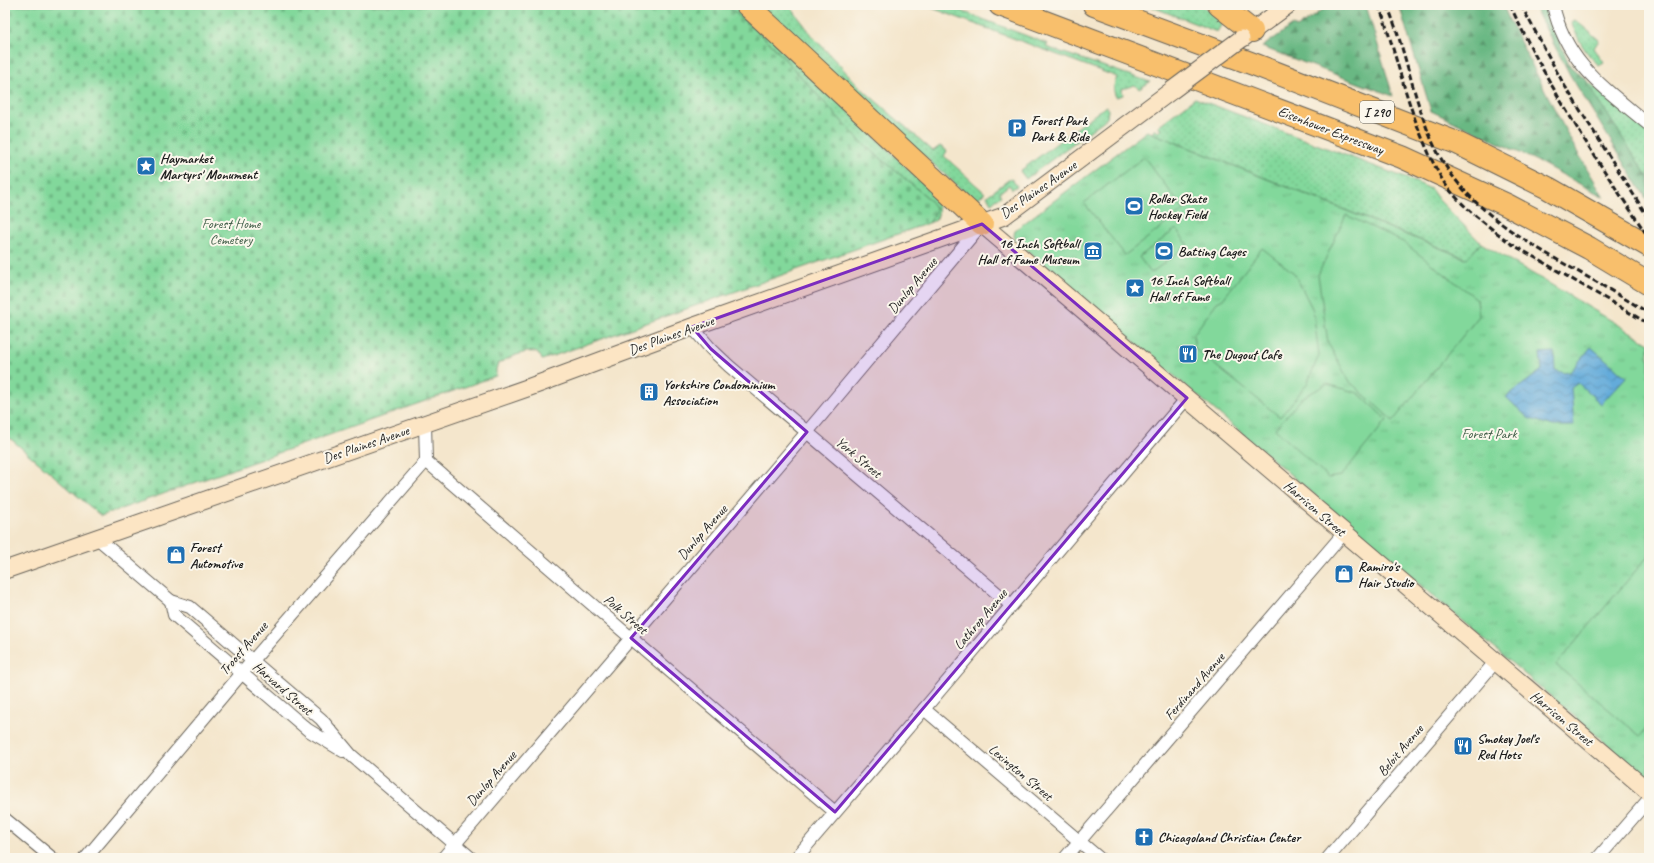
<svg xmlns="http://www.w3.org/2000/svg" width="1654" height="863" viewBox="0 0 1654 863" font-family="Caveat,sans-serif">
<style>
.grass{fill:url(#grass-dots);stroke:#4f7a5c}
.forest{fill:url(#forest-firs);stroke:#426a50}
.cemetery{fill:url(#cemetery-stones);stroke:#4f7a5c}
.park{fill:url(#park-tufts);stroke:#4f7a5c}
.pitch{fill:#82d89b;stroke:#4f7a5c}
.water{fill:url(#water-waves);stroke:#40647b}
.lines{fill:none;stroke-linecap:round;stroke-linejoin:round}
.street-casing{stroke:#68635a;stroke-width:14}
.secondary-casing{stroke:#68635a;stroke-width:19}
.highway-casing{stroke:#68635a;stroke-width:24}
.street{stroke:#fff;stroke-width:12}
.secondary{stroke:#fce5c4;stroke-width:17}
.highway{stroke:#f8bf6c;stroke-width:22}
.rail{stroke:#1c1c1c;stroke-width:3;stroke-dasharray:6 3;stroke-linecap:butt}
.secondary-bridge-casing{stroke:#68635a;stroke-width:19;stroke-linecap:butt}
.secondary-bridge{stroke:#fce5c4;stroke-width:17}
.marked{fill:#7b2cbf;fill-opacity:0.2;stroke:#7b2cbf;stroke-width:3;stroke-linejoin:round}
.labels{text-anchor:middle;stroke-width:4;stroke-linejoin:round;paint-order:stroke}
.shield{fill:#fbf7ec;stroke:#5f5e5a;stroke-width:1}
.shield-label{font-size:13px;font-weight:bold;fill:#1c1c1c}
.poi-label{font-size:14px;font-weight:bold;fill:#1c1c1c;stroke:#fbf7ec;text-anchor:start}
.street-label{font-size:14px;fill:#1c1c1c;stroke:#fbf7ec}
.park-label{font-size:14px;fill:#405e48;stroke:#fbf7ec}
</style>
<defs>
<pattern id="grass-dots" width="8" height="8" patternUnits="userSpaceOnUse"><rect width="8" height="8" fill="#82d89b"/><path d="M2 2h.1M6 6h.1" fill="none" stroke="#70b985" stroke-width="1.8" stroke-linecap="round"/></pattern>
<pattern id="forest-firs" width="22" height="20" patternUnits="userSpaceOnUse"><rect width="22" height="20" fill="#69b883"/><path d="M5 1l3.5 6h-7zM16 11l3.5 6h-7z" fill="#56956a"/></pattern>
<pattern id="cemetery-stones" width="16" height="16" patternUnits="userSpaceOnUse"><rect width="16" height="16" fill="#82d89b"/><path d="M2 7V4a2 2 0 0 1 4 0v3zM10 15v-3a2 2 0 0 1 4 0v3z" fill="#70b985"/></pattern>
<pattern id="park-tufts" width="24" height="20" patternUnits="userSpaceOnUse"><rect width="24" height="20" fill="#82d89b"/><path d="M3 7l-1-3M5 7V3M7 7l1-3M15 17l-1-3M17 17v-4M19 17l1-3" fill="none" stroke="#70b985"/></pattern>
<pattern id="water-waves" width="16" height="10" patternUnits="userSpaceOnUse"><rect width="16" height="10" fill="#63abda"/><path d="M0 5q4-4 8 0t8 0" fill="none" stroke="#518ab0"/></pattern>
</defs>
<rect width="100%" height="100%" fill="#fbf7ec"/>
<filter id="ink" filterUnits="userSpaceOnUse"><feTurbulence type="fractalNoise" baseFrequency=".025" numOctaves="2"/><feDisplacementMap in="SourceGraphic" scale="8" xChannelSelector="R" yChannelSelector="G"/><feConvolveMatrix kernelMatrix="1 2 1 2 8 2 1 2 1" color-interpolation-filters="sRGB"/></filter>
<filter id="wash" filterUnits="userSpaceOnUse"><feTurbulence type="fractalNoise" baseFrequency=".012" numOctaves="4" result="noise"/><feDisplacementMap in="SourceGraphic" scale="16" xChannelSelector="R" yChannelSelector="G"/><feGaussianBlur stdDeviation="0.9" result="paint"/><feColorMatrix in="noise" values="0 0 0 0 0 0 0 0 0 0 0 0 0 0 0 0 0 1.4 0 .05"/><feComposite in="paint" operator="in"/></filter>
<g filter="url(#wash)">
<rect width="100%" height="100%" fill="#f4e6cc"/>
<g class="grass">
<path d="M726,5H739L930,190C936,200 942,209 936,220L929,223L934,215L928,198L859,141L769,42Z"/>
<polygon points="758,5 789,5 815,39 861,88 933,151 940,146 947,151 944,156 985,193 974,201"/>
<path d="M924,5H946L1048,44L1046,47L1150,82L1139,89L1135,85L1122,89L1123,95L1116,97C1112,89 1114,85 1117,77Z"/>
<polygon points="1147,5 1202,5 1217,18 1222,24 1217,32"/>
<path d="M1575,20L1599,40L1594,48L1604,62L1599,65C1585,54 1578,39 1571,22Z"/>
<polygon points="1584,78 1649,133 1649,179 1646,177"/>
<polygon points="1195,98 1316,144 1411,180 1431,189 1438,199 1481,243 1468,259 1152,133 1155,129 1158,132 1161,129 1158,126"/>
<polygon points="1106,106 1108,110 1107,118 1026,179 1020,171"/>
<polygon points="1011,178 1017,186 1012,189 1009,185 999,193 1001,196 991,203 987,196"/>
</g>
<g class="forest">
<polygon points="1329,5 1366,5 1393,96 1262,47 1293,25 1297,28"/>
<polygon points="1399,5 1503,5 1510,22 1572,143 1604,197 1539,162 1431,111"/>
<polygon points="1533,5 1544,5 1570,66 1584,78 1649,179 1649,203 1570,75"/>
</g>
<path class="cemetery" d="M5,5H726L769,42L859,140L928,198L936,209L934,215L929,223L542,360C541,357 540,355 537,353C529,348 505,359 498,364L496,369V376L490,378L101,516L5,434Z"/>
<polygon class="park" points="1147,131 1467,259 1481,243 1649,343 1649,780 1016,241 1014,236 1015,230"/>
<g class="pitch">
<polygon points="1144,157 1184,210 1125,255 1084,203"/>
<polygon points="1346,215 1403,242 1477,299 1479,316 1393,421 1349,381 1328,343 1318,275"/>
<polygon points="1176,229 1188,245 1151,273 1139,257"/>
<polygon points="1262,248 1294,273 1313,310 1319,355 1307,384 1280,417 1195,349 1193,335 1217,302 1223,299"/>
<polygon points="1327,384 1358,393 1387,420 1341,476 1328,478 1275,429 1302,398"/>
<polygon points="1649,555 1649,725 1640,736 1556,665"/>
</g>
<polygon class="water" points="1591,347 1626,377 1601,404 1578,383 1571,388 1574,426 1553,426 1528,418 1506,397 1542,370 1540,353 1554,352 1555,370 1564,373 1570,372"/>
</g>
<g filter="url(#ink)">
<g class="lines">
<defs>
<g id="street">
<path d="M1553,5C1566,64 1606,89 1649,125"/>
<polyline points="692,327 711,349 729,366 1011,605"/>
<polyline points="425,424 426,461 631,638 835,812"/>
<polyline points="96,537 171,601 190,607 268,674 321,719 351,755 471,858"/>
<polyline points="171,601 174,615 308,730 343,751"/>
<polyline points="924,709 1099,858"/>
<polyline points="5,819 52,858"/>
<polyline points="86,858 242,673 426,461"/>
<polyline points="443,858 819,418 981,225"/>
<polyline points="796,858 924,709 1187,398"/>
<polyline points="1065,858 1344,533"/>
<polyline points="1328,858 1496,661"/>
<polyline points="1598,858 1649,799"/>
</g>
<g id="secondary">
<polyline points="1243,38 1288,5"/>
<polyline points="982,224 1649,792"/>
<polyline points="5,570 530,387 692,327 1004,216 1171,91"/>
</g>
<g id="highway">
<polyline points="747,5 982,224"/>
<polyline points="1000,5 1402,157 1507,205 1589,248 1649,284"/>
<polyline points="1094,5 1256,65 1457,143 1548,188 1649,246"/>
<polyline points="1219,5 1252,31"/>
</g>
</defs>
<use href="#street" class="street-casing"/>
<use href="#secondary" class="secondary-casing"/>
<use href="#highway" class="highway-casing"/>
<use href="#street" class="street"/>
<use href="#secondary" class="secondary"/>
<use href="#highway" class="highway"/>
<g class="rail">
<path d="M1378,5L1384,19C1398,63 1408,107 1427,149C1432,161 1438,173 1445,184C1462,207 1487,225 1510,243L1649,324"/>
<path d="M1387,5C1406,50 1413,99 1433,143C1460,202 1514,235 1568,266C1595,281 1622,297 1649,313"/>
<path d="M1510,5C1549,89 1598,162 1649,238"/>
<polyline points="1521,5 1563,83 1649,219"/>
</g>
<defs>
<polyline id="secondary-bridge" points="1171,91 1241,39"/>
</defs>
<use href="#secondary-bridge" class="secondary-bridge-casing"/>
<use href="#secondary-bridge" class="secondary-bridge"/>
</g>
</g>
<path class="marked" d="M982,224L1187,398L835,812L631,638L807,432L711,349L692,327Z"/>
<defs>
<symbol id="parking-square" viewBox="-11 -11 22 22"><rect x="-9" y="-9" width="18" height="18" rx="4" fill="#1f6fb2" stroke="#fbf7ec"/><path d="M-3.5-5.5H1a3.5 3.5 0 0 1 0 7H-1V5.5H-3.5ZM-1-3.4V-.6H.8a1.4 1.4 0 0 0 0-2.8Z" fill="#fff"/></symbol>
<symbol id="sight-square" viewBox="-11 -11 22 22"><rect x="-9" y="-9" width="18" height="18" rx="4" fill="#1f6fb2" stroke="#fbf7ec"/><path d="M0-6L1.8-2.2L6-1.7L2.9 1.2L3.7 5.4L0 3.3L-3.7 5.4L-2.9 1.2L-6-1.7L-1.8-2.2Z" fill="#fff"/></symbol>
<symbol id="stadium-square" viewBox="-11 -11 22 22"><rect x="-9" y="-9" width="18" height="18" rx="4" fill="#1f6fb2" stroke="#fbf7ec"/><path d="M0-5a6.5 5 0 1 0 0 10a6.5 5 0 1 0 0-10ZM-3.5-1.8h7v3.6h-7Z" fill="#fff"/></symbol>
<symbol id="museum-square" viewBox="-11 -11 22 22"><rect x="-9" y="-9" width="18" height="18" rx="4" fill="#1f6fb2" stroke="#fbf7ec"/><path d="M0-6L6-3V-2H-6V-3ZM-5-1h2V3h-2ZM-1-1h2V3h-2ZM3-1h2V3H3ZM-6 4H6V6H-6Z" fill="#fff"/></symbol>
<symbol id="restaurant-square" viewBox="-11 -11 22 22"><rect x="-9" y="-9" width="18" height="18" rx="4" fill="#1f6fb2" stroke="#fbf7ec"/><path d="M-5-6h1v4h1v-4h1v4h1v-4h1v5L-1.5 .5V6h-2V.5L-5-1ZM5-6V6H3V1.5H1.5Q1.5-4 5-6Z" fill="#fff"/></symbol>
<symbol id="building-square" viewBox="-11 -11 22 22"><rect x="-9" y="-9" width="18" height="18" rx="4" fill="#1f6fb2" stroke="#fbf7ec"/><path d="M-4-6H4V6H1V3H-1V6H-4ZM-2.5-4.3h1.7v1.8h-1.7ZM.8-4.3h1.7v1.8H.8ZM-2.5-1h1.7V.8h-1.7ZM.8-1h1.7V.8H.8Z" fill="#fff"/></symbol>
<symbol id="shop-square" viewBox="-11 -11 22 22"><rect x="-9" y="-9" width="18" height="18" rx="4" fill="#1f6fb2" stroke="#fbf7ec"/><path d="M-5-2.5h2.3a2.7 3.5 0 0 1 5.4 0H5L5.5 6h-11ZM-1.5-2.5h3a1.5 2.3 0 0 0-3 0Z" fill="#fff"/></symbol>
<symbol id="church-square" viewBox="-11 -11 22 22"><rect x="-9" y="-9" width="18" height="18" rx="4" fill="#1f6fb2" stroke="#fbf7ec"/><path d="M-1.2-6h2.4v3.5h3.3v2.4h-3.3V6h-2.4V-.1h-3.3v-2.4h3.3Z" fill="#fff"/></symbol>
</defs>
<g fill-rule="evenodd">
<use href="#parking-square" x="1006" y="117" width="22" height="22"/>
<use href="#sight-square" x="135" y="155" width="22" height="22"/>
<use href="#stadium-square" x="1123" y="195" width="22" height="22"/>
<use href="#museum-square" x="1082" y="240" width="22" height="22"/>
<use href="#stadium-square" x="1153" y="240" width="22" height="22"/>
<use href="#sight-square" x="1124" y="277" width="22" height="22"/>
<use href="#restaurant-square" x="1177" y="343" width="22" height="22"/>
<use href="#building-square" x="638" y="381" width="22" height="22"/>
<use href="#shop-square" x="165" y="544" width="22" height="22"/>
<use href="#shop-square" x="1333" y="563" width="22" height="22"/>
<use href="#restaurant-square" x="1452" y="735" width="22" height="22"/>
<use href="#church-square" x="1133" y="826" width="22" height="22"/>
</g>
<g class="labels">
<rect class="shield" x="1360" y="101" width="34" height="22" rx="3"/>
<g class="shield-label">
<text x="1377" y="117">I 290</text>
</g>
<g class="poi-label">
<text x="1031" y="125">Forest Park<tspan x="1031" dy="16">Park &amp; Ride</tspan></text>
<text x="160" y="163">Haymarket<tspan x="160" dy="16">Martyrs' Monument</tspan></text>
<text x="1148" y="203">Roller Skate<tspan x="1148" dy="16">Hockey Field</tspan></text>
<text x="1079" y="248" text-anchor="end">16 Inch Softball<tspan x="1079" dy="16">Hall of Fame Museum</tspan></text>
<text x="1178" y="256">Batting Cages</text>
<text x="1149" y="285">16 Inch Softball<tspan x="1149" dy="16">Hall of Fame</tspan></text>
<text x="1202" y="359">The Dugout Cafe</text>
<text x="663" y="389">Yorkshire Condominium<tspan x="663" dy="16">Association</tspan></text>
<text x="190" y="552">Forest<tspan x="190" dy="16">Automotive</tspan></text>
<text x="1358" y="571">Ramiro's<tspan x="1358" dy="16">Hair Studio</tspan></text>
<text x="1477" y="743">Smokey Joel's<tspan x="1477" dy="16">Red Hots</tspan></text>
<text x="1158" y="842">Chicagoland Christian Center</text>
</g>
<g class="street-label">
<text transform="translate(1331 130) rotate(21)" y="5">Eisenhower Expressway</text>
<text transform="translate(1038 189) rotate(-35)" y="5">Des Plaines Avenue</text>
<text transform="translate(912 285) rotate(-50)" y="5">Dunlop Avenue</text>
<text transform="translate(671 335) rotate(-20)" y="5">Des Plaines Avenue</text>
<text transform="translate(366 444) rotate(-19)" y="5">Des Plaines Avenue</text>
<text transform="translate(859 457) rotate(40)" y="5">York Street</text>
<text transform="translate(1315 508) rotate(41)" y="5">Harrison Street</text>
<text transform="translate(702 532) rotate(-49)" y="5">Dunlop Avenue</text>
<text transform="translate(626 614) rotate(41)" y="5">Polk Street</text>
<text transform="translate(980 619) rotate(-50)" y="5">Lathrop Avenue</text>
<text transform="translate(243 648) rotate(-49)" y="5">Troost Avenue</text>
<text transform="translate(1194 686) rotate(-49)" y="5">Ferdinand Avenue</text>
<text transform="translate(283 688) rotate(41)" y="5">Harvard Street</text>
<text transform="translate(1562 718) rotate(40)" y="5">Harrison Street</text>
<text transform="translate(1400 750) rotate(-50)" y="5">Beloit Avenue</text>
<text transform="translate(1021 772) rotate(40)" y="5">Lexington Street</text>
<text transform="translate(491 778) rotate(-49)" y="5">Dunlop Avenue</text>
</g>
<g class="park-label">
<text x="231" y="228">Forest Home<tspan x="231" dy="16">Cemetery</tspan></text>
<text x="1489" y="438">Forest Park</text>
</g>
</g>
<rect width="1654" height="863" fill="none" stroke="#fbf7ec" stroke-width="20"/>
</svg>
